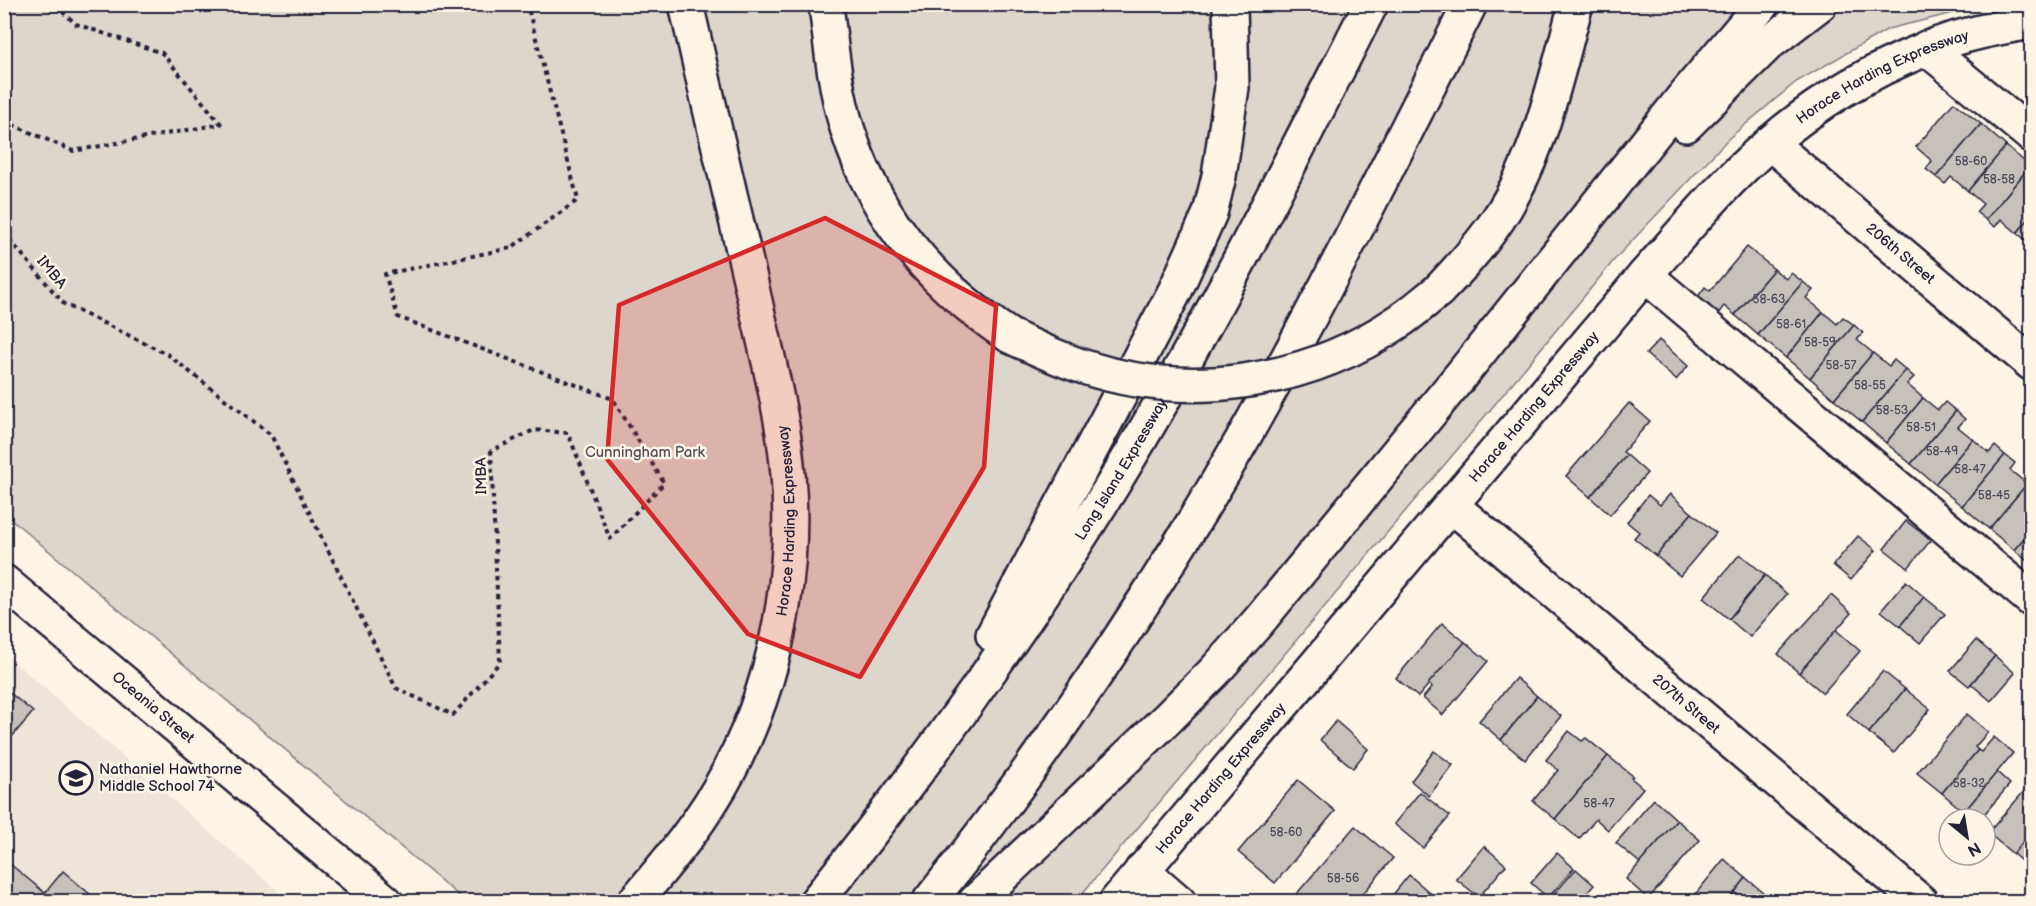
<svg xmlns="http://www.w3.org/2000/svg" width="2036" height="906" viewBox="0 0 2036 906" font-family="'Balsamiq Sans',sans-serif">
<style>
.built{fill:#ece5d8}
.green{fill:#dcd6cc;stroke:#7f7c84;stroke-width:1.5}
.building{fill:#c6c1bb;stroke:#22223b;stroke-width:1.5}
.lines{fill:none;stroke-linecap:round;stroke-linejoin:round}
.minor-casing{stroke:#22223b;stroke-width:38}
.major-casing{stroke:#22223b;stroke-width:38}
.highway-casing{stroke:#22223b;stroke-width:38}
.path{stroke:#22223b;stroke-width:4;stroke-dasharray:4.5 4.5;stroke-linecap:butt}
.minor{stroke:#fcf5e5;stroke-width:33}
.major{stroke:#fcf5e5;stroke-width:33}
.highway{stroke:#fcf5e5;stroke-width:33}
.highway-bridge-casing{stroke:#22223b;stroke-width:38;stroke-linecap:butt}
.highway-bridge{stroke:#fcf5e5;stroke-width:33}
.marked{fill:#d62828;fill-opacity:0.2;stroke:#d62828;stroke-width:4.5;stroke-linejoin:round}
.labels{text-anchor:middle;stroke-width:5;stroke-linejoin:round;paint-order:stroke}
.number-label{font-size:12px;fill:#4b4a5b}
.street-label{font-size:15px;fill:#22223b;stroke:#fcf5e5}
.park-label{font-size:15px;fill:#504f5f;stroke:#fcf5e5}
.poi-label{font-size:15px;fill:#22223b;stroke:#fcf5e5;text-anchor:start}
</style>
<rect width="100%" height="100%" fill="#fcf5e5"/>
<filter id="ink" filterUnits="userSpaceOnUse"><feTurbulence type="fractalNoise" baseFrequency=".0167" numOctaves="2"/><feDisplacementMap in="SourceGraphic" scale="12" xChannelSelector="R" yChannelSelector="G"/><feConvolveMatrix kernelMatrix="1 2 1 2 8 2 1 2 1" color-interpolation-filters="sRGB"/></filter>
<g filter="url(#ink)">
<polygon class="built" points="5,654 289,901 5,901"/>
<polygon class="green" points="5,5 1986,5 1888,29 1796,82 1728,139 1615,259 1462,444 1076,901 465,901 5,514"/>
<g class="building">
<polygon points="1954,102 1981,124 1936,177 1926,169 1932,161 1916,147"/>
<polygon points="1981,124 2006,146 1968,191 1951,177 1945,184 1936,177"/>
<polygon points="2006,146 2030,166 1986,220 1976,212 1983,204 1968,191"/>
<polygon points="2030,166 2032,215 2017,233 2001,219 1995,227 1986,220"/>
<polygon points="2032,215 2032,245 2017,233"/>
<polygon points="1747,247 1774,269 1735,315 1724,306 1717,315 1697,298 1705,287 1710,291"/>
<polygon points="1774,269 1786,279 1791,273 1803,282 1758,335 1735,315"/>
<polygon points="1803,282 1813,290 1806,298 1823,312 1786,358 1758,335"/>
<polygon points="1823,312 1837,324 1843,317 1854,325 1810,378 1786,358"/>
<polygon points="1854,325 1863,333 1857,340 1873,353 1834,399 1810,378"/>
<polygon points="1659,340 1688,366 1676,380 1646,354"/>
<polygon points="1873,353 1889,366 1894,360 1906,370 1862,422 1834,399"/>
<polygon points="1906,370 1914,377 1907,384 1923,398 1886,443 1862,422"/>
<polygon points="1923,398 1938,410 1945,402 1956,411 1911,464 1886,443"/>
<polygon points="1629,403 1650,421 1623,452 1627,455 1590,497 1566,476"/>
<polygon points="1956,411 1965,419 1958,427 1973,439 1935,484 1911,464"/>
<polygon points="1973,439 1989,453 1995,446 2005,455 1962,506 1935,484"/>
<polygon points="1627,455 1647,473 1610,515 1590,497"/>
<polygon points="2005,455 2015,463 2010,470 2027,484 1989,529 1962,506"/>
<polygon points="2027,484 2032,488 2032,529 2014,550 1989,529"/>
<polygon points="1670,494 1692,513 1656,556 1634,538 1639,532 1627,522 1648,495 1660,505"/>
<polygon points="1692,513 1716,533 1680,576 1656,556"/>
<polygon points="1906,521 1931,540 1908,568 1884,549"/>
<polygon points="2032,529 2032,565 2014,550"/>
<polygon points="1858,536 1876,550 1851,580 1833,565"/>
<polygon points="1740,554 1765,575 1729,619 1703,598"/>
<polygon points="1765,575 1787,594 1750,637 1729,619"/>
<polygon points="1906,581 1924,597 1900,626 1881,611"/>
<polygon points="1831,595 1851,613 1799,673 1778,654"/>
<polygon points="1924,597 1945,614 1920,643 1900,626"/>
<polygon points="1442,623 1465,642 1418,697 1396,678"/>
<polygon points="1836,630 1860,651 1823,693 1799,673"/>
<polygon points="1976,640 1995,656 1969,686 1950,671"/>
<polygon points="1465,642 1488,661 1443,715 1423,698 1432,687 1428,684"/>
<polygon points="1995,656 2015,673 1991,701 1971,684"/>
<polygon points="1883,671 1905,689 1869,733 1847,714"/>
<polygon points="1516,678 1537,696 1501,740 1479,721"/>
<polygon points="4,688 33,712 4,746"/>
<polygon points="1905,689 1930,709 1894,753 1869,733"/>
<polygon points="1537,696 1561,716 1525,760 1501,740"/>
<polygon points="1967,714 1988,732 1975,747 1978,750 1942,793 1917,773"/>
<polygon points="1336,721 1368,749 1353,768 1320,740"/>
<polygon points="1569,731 1582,741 1586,738 1608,756 1555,819 1533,801 1558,770 1546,760"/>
<polygon points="1994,737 2013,753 1964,812 1942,793 1978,750 1981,752"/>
<polygon points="1434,751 1453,765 1429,796 1411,781"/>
<polygon points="1608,756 1633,776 1631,778 1643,788 1608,830 1596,819 1579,839 1555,819"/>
<polygon points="1997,772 2010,784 1980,819 1972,819 1964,812"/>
<polygon points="1298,780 1335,811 1275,883 1238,852"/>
<polygon points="2026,789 2032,794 2032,831 2013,854 1988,833"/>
<polygon points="1420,792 1450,816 1423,848 1394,824"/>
<polygon points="1654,799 1677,820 1640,863 1616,843"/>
<polygon points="1677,820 1700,840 1648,899 1626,879"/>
<polygon points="1355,826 1393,858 1356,902 1296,902 1293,898"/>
<polygon points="2032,831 2032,870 2013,854"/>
<polygon points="1484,846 1506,865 1479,897 1456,879"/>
<polygon points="1557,853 1574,868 1548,898 1531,883"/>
<polygon points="4,859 45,893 63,871 99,902 4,902"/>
<polygon points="1724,859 1746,878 1727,902 1689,902"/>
<polygon points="1576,869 1594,885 1579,902 1552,902 1550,899"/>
<polygon points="1409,875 1441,902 1387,902"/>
<polygon points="1746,878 1770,898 1767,902 1727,902"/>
<polygon points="1540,894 1549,902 1534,902"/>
</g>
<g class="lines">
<defs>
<g id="minor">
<polyline points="1926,48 2032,136"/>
<path id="s1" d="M1770,143L2032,364"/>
<polyline points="1645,275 2032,600"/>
<path id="s2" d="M1451,505L1921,902"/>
<path id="s3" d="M4,582L386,902"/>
<polyline points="1142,870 1179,902"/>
</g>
<g id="major">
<path id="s4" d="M634,902C669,861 704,819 729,771C783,669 801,546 783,432C775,381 761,330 750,279C728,187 707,96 686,4"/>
<path id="s5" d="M1116,902L1645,275C1685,230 1724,182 1770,143C1815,104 1870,71 1926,49C1959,35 1996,28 2032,22"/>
</g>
<g id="highway">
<path d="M826,4C831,47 835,90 848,131C876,219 934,286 1010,336"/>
<polyline points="1686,125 1768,44 1820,4"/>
<path d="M1438,291C1457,271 1476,251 1492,228C1539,163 1555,81 1576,4"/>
<polyline points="993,635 1175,291 1210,213 1219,176 1232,87 1230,4"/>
<path id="s6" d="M816,902C923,769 1022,631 1112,486C1207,331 1288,167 1371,4"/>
<path d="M929,902C1046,755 1152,597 1245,435C1325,294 1397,149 1470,4"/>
<polyline points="975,902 1169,717 1214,672 1259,621 1462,374 1681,100 1762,4"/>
</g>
</defs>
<use href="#minor" class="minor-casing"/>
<use href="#major" class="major-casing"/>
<use href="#highway" class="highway-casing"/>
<g class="path">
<polyline points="4,121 73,151 221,124 162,53 76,24 54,4"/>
<polyline points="4,233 64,304 167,354 271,435 396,688 453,715 500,662 491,451 534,430 568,433 610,539 664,483 613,399 398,317 385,274 511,248 578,200 527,4"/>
</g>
<use href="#minor" class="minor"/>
<use href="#major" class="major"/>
<use href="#highway" class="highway"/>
<defs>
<path id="highway-bridge" d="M1010,336C1033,347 1057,358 1081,366C1187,402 1306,384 1398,322C1412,313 1425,301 1438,291"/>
</defs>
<use href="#highway-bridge" class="highway-bridge-casing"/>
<use href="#highway-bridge" class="highway-bridge"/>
</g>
</g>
<path class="marked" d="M825,218L996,306L984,467L860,677L748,634L607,459L619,305Z"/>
<defs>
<symbol id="school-ring" viewBox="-11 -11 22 22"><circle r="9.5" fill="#fcf5e5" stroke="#22223b" stroke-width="1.5"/><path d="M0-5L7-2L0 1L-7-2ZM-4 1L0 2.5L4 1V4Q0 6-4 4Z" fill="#22223b"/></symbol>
</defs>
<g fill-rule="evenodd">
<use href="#school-ring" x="57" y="759" width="38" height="38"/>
</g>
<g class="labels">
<g class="number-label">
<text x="1971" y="165">58-60</text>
<text x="1999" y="183">58-58</text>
<text x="1769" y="303">58-63</text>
<text x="1791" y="328">58-61</text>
<text x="1820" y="346">58-59</text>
<text x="1841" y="369">58-57</text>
<text x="1870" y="389">58-55</text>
<text x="1892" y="414">58-53</text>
<text x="1921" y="431">58-51</text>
<text x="1942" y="455">58-49</text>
<text x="1970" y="473">58-47</text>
<text x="1994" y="499">58-45</text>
<text x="1969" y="787">58-32</text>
<text x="1599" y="807">58-47</text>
<text x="1286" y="836">58-60</text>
<text x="1343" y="882">58-56</text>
</g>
<g class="street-label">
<text dy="5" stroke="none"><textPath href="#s5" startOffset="1134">Horace Harding Expressway</textPath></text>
<text dy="5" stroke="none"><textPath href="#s1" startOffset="171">206th Street</textPath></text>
<text transform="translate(52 272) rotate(50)" y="5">IMBA</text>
<text dy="5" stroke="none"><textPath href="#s5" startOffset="648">Horace Harding Expressway</textPath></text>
<text dy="5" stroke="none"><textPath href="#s6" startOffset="530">Long Island Expressway</textPath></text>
<text transform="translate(481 476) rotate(-91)" y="5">IMBA</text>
<text dy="5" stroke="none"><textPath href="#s4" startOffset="422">Horace Harding Expressway</textPath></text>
<text dy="5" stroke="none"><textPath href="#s2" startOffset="308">207th Street</textPath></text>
<text dy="5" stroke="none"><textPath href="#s3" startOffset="195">Oceania Street</textPath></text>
<text dy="5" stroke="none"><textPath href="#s5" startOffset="162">Horace Harding Expressway</textPath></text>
</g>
<g class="park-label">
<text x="645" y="457">Cunningham Park</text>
</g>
<g class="poi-label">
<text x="99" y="774">Nathaniel Hawthorne<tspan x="99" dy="17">Middle School 74</tspan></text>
</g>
</g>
<rect width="2036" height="906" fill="none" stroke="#fcf5e5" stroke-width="24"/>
<rect x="12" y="12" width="2012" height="882" fill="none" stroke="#22223b" stroke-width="2" filter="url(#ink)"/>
<g transform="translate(1967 837) rotate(150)"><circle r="28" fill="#fcf5e5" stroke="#a5a1a1" stroke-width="1.5"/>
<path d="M0-4.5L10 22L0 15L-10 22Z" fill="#22223b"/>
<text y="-9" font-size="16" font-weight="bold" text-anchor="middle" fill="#22223b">N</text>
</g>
</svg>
